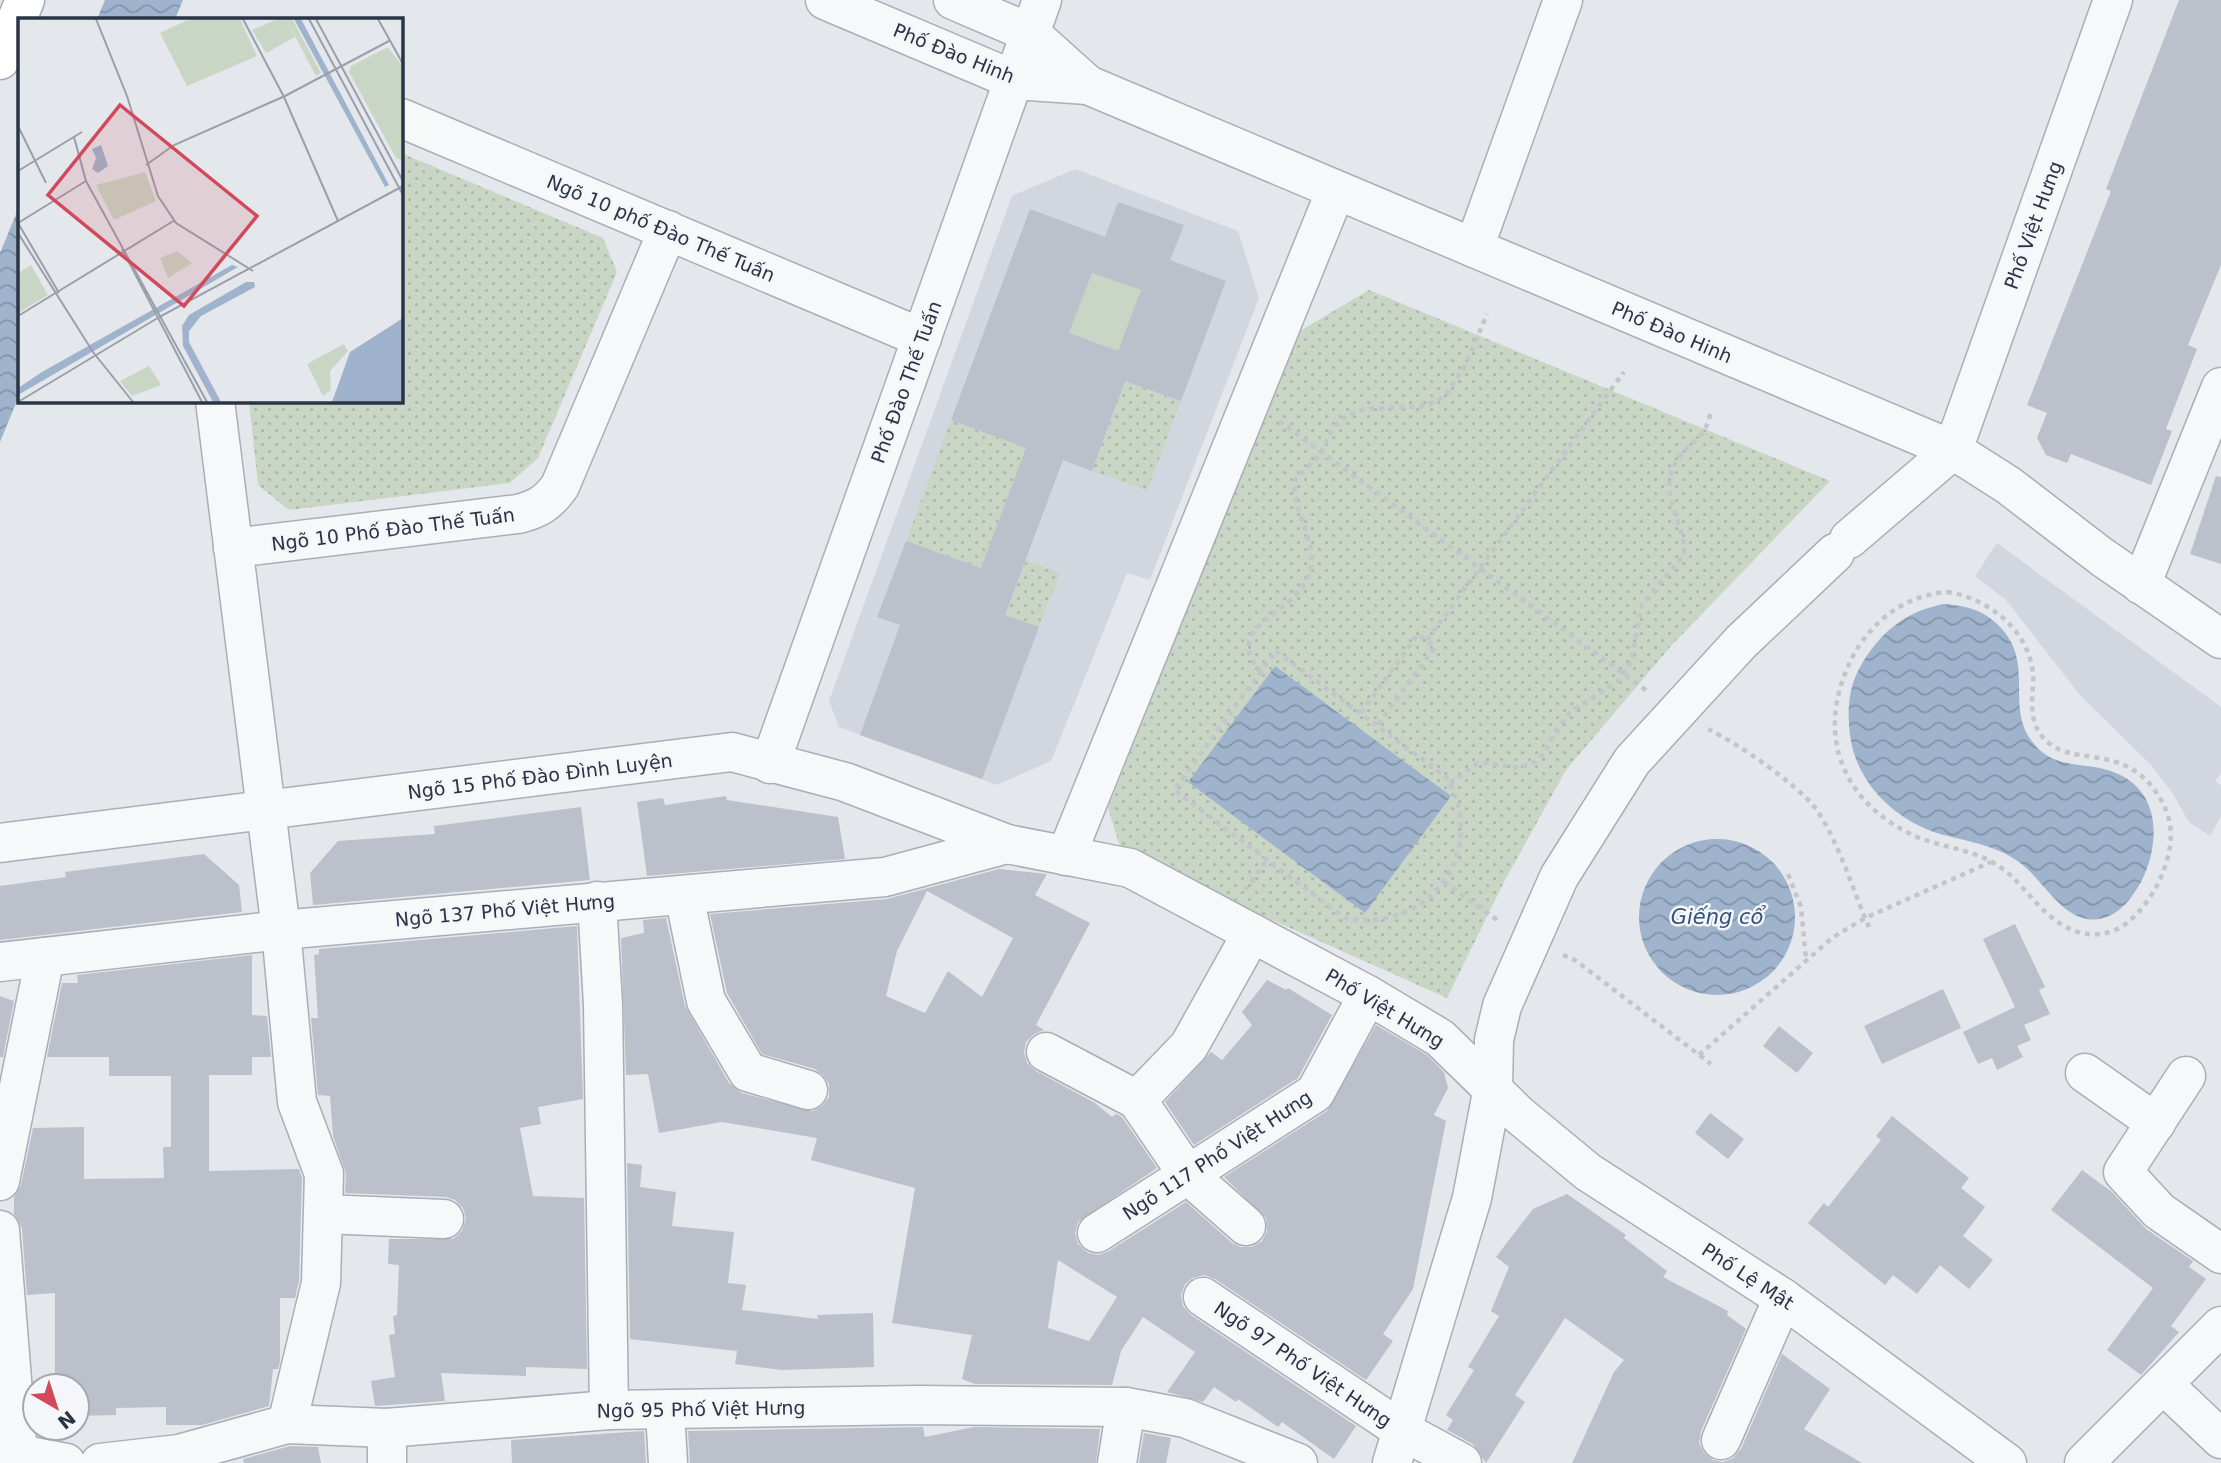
<svg xmlns="http://www.w3.org/2000/svg" width="2221" height="1463" viewBox="0 0 2221 1463" font-family="'DejaVu Sans',sans-serif">
<style>
.built{fill:#d2d6de}
.green{fill:#c9d6c5}
.park{fill:url(#park-dots)}
.water{fill:url(#water-waves)}
.building{fill:#bbc0ca;fill-rule:evenodd}
.lines{fill:none;stroke-linecap:round;stroke-linejoin:round}
.minor-casing{stroke:#a9aeb7;stroke-width:41}
.major-casing{stroke:#a3abb8;stroke-width:41}
.path{stroke:#c2c5cb;stroke-width:4.5;stroke-dasharray:5 5;stroke-linecap:butt}
.minor{stroke:#f7f8fa;stroke-width:38}
.major{stroke:#fff;stroke-width:38}
.labels{text-anchor:middle;stroke-width:5;stroke-linejoin:round;paint-order:stroke}
.street-label{font-size:19px;fill:#2b3445;stroke:#f4f6f9}
.water-label{font-size:21px;font-style:italic;fill:#34527a;stroke:#f4f6f9}
.inset-road{fill:none;stroke:#9a9fa9;stroke-width:2}
.view{fill:#d1495b;fill-opacity:0.15;stroke:#d1495b;stroke-width:3.5}
.inset-edge{fill:none;stroke:#2b3445;stroke-width:3.5}
</style>
<defs>
<pattern id="park-dots" width="8" height="8" patternUnits="userSpaceOnUse" patternTransform="scale(1.75)"><rect width="8" height="8" fill="#c9d6c5"/><path d="M2 2h.1M6 6h.1" fill="none" stroke="#adb8ab" stroke-width="1.8" stroke-linecap="round"/></pattern>
<pattern id="water-waves" width="16" height="10" patternUnits="userSpaceOnUse" patternTransform="scale(1.75)"><rect width="16" height="10" fill="#9fb4cc"/><path d="M0 5q4-4 8 0t8 0" fill="none" stroke="#8293a7"/></pattern>
</defs>
<rect width="100%" height="100%" fill="#e4e7ec"/>
<g class="built">
<polygon points="1075,169 1238,231 1259,298 1150,580 1127,573 1051,761 997,785 839,727 829,701 1012,196"/>
<polygon points="1997,543 2221,707 2221,773 2215,781 2221,785 2221,816 2210,836 2189,822 2173,794 2151,765 2080,695 2006,600 1975,576"/>
</g>
<polygon class="green" points="1092,273 1141,290 1118,351 1069,333"/>
<g class="park">
<polygon points="401,153 603,238 617,272 538,458 510,483 289,510 258,485 249,401 401,401"/>
<polygon points="1369,290 1830,481 1671,646 1566,770 1504,882 1447,998 1122,853 1108,808 1298,332"/>
<polygon points="1117,378 1181,401 1147,491 1092,471 1117,404"/>
<polygon points="951,420 1026,448 981,568 906,541"/>
<polygon points="1026,560 1060,573 1039,627 1005,615"/>
</g>
<g class="water">
<polygon points="105,0 183,0 175,19 97,19"/>
<polygon points="19,207 19,396 0,442 0,253"/>
<path d="M1943,604C1963,605 1981,609 1996,623C2037,660 2005,703 2031,740C2053,772 2086,760 2116,773C2162,792 2160,845 2141,882C2132,898 2119,916 2099,919C2063,925 2043,877 2016,860C1993,844 1963,841 1937,833C1895,819 1859,785 1851,741C1847,716 1847,692 1859,669C1878,634 1904,612 1943,604Z"/>
<polygon points="1275,666 1451,796 1365,913 1188,782"/>
<circle cx="1717" cy="917" r="78"/>
</g>
<g class="building">
<polygon points="2179,0 2221,0 2221,265 2188,345 2197,349 2166,429 2172,431 2151,485 2071,454 2067,463 2046,455 2037,438 2047,413 2027,405 2111,191 2106,189"/>
<path d="M1118,202L1184,225L1170,260L1226,281L1181,401L1125,381L1092,471L1063,460L1005,615L1039,627L982,779L860,735L900,625L877,617L906,541L981,568L1026,448L951,420L1030,209L1105,237ZM1092,273L1141,290L1118,351L1069,333Z"/>
<polygon points="2216,476 2221,477 2221,564 2190,554"/>
<polygon points="726,796 727,800 838,817 845,859 647,876 637,802 663,798 665,805"/>
<polygon points="581,807 590,880 313,905 310,873 338,841 435,834 434,826"/>
<polygon points="204,854 239,885 242,912 0,940 0,886 66,877 65,872"/>
<path d="M999,869L1047,874L1035,895L1090,923L1036,1025L1044,1030L1034,1034L1026,1042L1024,1052L1027,1063L1036,1071L1095,1103L1112,1117L1116,1114L1122,1117L1157,1168L1078,1222L1075,1233L1078,1244L1088,1253L1099,1255L1109,1251L1186,1202L1232,1243L1241,1247H1252L1262,1241L1267,1231L1266,1218L1224,1177L1327,1111L1376,1025L1427,1055L1444,1072L1448,1088L1434,1115L1446,1121L1413,1289L1383,1334L1393,1341L1366,1380L1215,1279L1204,1275L1193,1278L1185,1284L1181,1295L1183,1306L1191,1315L1356,1426L1334,1459L1282,1422L1278,1427L1238,1399L1236,1402L1214,1387L1203,1402L1167,1392L1195,1352L1143,1317L1121,1351L1112,1385L975,1384L962,1379L972,1335L892,1323L915,1188L811,1160L817,1138L722,1122L659,1133L648,1074L626,1075L621,938L644,933L643,920L666,918L685,1006L729,1083L742,1093L812,1111L822,1106L829,1097V1084L824,1076L815,1069L762,1054L727,993L710,914L887,899ZM927,891L1013,938L982,997L948,971L925,1013L886,996L897,951ZM1058,1260L1117,1297L1089,1341L1048,1328Z"/>
<polygon points="2015,924 2045,987 2039,990 2050,1014 2024,1025 2031,1040 2017,1046 2023,1057 1997,1070 1992,1058 1978,1064 1963,1032 2015,1007 1983,939"/>
<polygon points="577,926 583,1099 538,1107 541,1124 520,1128 533,1196 584,1198 587,1369 526,1367 526,1376 441,1373 445,1401 375,1406 371,1381 395,1377 389,1335 395,1334 393,1316 397,1315 399,1265 388,1264 389,1239 453,1239 462,1231 466,1219 463,1208 455,1200 446,1197 345,1193 346,1174 333,1136 330,1096 318,1095 311,1018 318,1018 314,955 319,954 319,949"/>
<polygon points="252,955 252,1015 267,1016 271,1057 252,1057 252,1075 209,1075 209,1171 299,1169 302,1178 299,1280 295,1298 280,1298 280,1361 278,1369 273,1369 269,1406 202,1425 166,1425 166,1407 116,1408 116,1415 77,1416 77,1386 55,1386 55,1293 27,1295 22,1228 14,1214 14,1197 21,1185 33,1128 84,1127 84,1179 164,1178 163,1147 171,1147 171,1076 109,1076 109,1057 47,1057 62,983 78,983 77,975"/>
<polygon points="1267,980 1286,990 1288,988 1332,1015 1298,1078 1194,1145 1165,1102 1211,1052 1222,1060 1252,1025 1242,1012"/>
<polygon points="1943,989 1961,1028 1882,1064 1864,1026"/>
<polygon points="0,996 14,1001 3,1057 0,1057"/>
<polygon points="1779,1026 1813,1053 1797,1073 1763,1046"/>
<polygon points="1710,1113 1744,1139 1728,1159 1695,1133"/>
<polygon points="1892,1116 1969,1178 1961,1188 1985,1207 1963,1236 1993,1260 1969,1289 1940,1265 1917,1294 1893,1275 1885,1285 1808,1223 1824,1203 1828,1207 1881,1140 1876,1136"/>
<polygon points="627,1163 642,1165 640,1187 676,1192 672,1226 734,1232 728,1283 746,1285 742,1310 818,1319 817,1315 873,1313 874,1367 781,1370 735,1364 737,1351 630,1339"/>
<polygon points="2082,1170 2112,1192 2146,1229 2193,1261 2189,1267 2206,1279 2171,1326 2179,1332 2141,1375 2107,1350 2153,1288 2051,1210"/>
<polygon points="1567,1194 1626,1235 1624,1238 1667,1271 1663,1277 1728,1311 1727,1315 1746,1329 1701,1431 1699,1443 1704,1453 1713,1460 1723,1462 1733,1458 1741,1449 1782,1354 1830,1389 1804,1429 1862,1463 1572,1463 1614,1372 1624,1360 1565,1318 1515,1395 1525,1402 1486,1463 1473,1444 1447,1430 1453,1420 1446,1415 1474,1370 1468,1367 1499,1316 1491,1311 1509,1267 1496,1257 1533,1209"/>
<polygon points="923,1427 925,1437 974,1427 1100,1429 1096,1463 690,1463 688,1431"/>
<polygon points="644,1431 646,1463 512,1463 511,1440"/>
<polygon points="1144,1433 1171,1438 1166,1463 1139,1463"/>
<polygon points="290,1446 318,1447 321,1463 244,1463 243,1459"/>
</g>
<g class="lines">
<defs>
<g id="minor">
<polyline points="825,0 1014,80 1088,85"/>
<polyline points="953,0 1030,33 1088,85 1953,450 2008,485 2102,557 2221,639"/>
<polyline points="401,118 922,338"/>
<polyline points="1474,248 1563,0"/>
<polyline points="215,401 281,930 297,1102 324,1174 321,1283 287,1424"/>
<polyline points="1953,450 2113,0"/>
<polyline points="1849,539 1953,450"/>
<path d="M233,548L518,514C538,509 548,503 560,486L668,230"/>
<polyline points="2141,585 2221,387"/>
<polyline points="770,764 1042,0"/>
<polyline points="0,843 732,752 845,782 1007,844 1130,868 1368,995 1440,1038 1519,1115 1588,1172 1783,1298 2007,1463"/>
<polyline points="1066,856 1336,190"/>
<polyline points="684,895 706,1001 748,1072 808,1090"/>
<polyline points="597,901 603,1005 609,1410"/>
<polyline points="0,962 281,930 885,877 1007,844"/>
<polyline points="1046,1052 1137,1100 1189,1046 1252,933"/>
<polyline points="2085,1073 2156,1123"/>
<polyline points="2186,1076 2123,1172 2159,1211 2221,1254"/>
<polyline points="1137,1100 1188,1175 1246,1226"/>
<polyline points="0,1181 45,957"/>
<polyline points="324,1214 444,1219"/>
<polyline points="0,1230 18,1454"/>
<polyline points="1097,1233 1315,1093 1368,995"/>
<polyline points="1203,1297 1403,1431 1462,1463"/>
<polyline points="2163,1384 2221,1439"/>
<polyline points="665,1411 668,1463"/>
<polyline points="1721,1440 1783,1298"/>
<polyline points="0,1457 18,1454 66,1463"/>
<polyline points="100,1463 179,1454 287,1424 387,1428 609,1410 916,1405 1126,1407 1185,1418 1298,1463"/>
<polyline points="387,1463 387,1428"/>
<polyline points="1117,1463 1126,1407"/>
<polyline points="1392,1463 1472,1198 1493,1087 1494,1040 1502,1006 1559,877 1632,761 1741,642 1835,553"/>
<polyline points="2084,1463 2221,1326"/>
</g>
<polyline id="major" points="0,60 25,0"/>
</defs>
<use href="#minor" class="minor-casing"/>
<use href="#major" class="major-casing"/>
<g class="path">
<polyline points="1279,421 1647,691"/>
<path d="M1947,592C1988,598 2029,630 2033,674C2034,694 2027,717 2041,735C2068,771 2122,739 2158,795C2168,810 2173,828 2170,846C2166,874 2150,904 2127,923C2110,936 2088,938 2068,928C2037,913 2022,878 1992,862C1969,849 1941,847 1917,837C1841,803 1814,733 1852,658C1871,621 1906,595 1947,592Z"/>
<polyline points="1427,640 1624,372"/>
<path d="M1276,651L1446,777C1491,852 1428,934 1345,918L1174,790Z"/>
<path d="M1261,672C1220,627 1292,615 1308,577C1322,542 1288,511 1296,478L1320,455L1332,429L1347,415L1366,409L1425,406L1444,397L1465,366L1487,314"/>
<polyline points="1361,713 1418,634 1435,647 1377,726"/>
<path d="M1708,729C1737,743 1797,784 1816,809C1840,844 1852,889 1869,927"/>
<path d="M1450,784L1476,764L1485,763L1519,768L1535,762L1546,751L1556,730L1570,712L1620,680L1631,662L1642,604L1684,555C1686,527 1663,501 1671,474C1676,456 1689,447 1701,435C1707,429 1709,417 1712,410"/>
<polyline points="1788,874 1801,907 1806,958"/>
<polyline points="1444,882 1500,922"/>
<polyline points="1245,890 1267,860"/>
<polyline points="1563,955 1575,960 1711,1064"/>
<polyline points="1699,1055 1832,938 1865,918 1991,862"/>
</g>
<use href="#minor" class="minor"/>
<use href="#major" class="major"/>
</g>
<g class="labels">
<g class="street-label">
<text transform="translate(954 53) rotate(22)" y="7">Phố Đào Hinh</text>
<text transform="translate(2033 225) rotate(-70)" y="7">Phố Việt Hưng</text>
<text transform="translate(661 228) rotate(23)" y="7">Ngõ 10 phố Đào Thế Tuấn</text>
<text transform="translate(1672 332) rotate(23)" y="7">Phố Đào Hinh</text>
<text transform="translate(906 382) rotate(-70)" y="7">Phố Đào Thế Tuấn</text>
<text transform="translate(393 529) rotate(-7)" y="7">Ngõ 10 Phố Đào Thế Tuấn</text>
<text transform="translate(540 776) rotate(-7)" y="7">Ngõ 15 Phố Đào Đình Luyện</text>
<text transform="translate(505 910) rotate(-5)" y="7">Ngõ 137 Phố Việt Hưng</text>
<text transform="translate(1385 1008) rotate(31)" y="7">Phố Việt Hưng</text>
<text transform="translate(1217 1155) rotate(-33)" y="7">Ngõ 117 Phố Việt Hưng</text>
<text transform="translate(1748 1276) rotate(33)" y="7">Phố Lệ Mật</text>
<text transform="translate(1303 1364) rotate(34)" y="7">Ngõ 97 Phố Việt Hưng</text>
<text transform="translate(701 1409) rotate(-1)" y="7">Ngõ 95 Phố Việt Hưng</text>
</g>
<g class="water-label">
<text x="1717" y="924">Giếng cổ</text>
</g>
</g>
<g transform="translate(18 18)">
<rect width="385" height="385" fill="#e4e7ec"/>
<path d="M370,29L385,49V143L378,140L331,54L333,48ZM131,348L143,367L114,378L102,363Z" fill="#c9d6c5"/>
<path d="M172,1H222L239,38L169,68L142,15ZM260,1H268L277,19L248,35L234,12Z" fill="#c9d6c5"/>
<path d="M268,1H274L303,55L298,58ZM127,154L138,183L96,202L78,167ZM159,233L174,245L150,260L142,240ZM13,247L30,277L0,295V255ZM326,326L330,333L312,353L313,372L305,378L289,346Z" fill="#c9d6c5"/>
<path d="M276,1H283L371,167L367,169ZM83,127L90,148L80,155L74,151L78,140L74,131ZM214,247L220,249L0,377V370L24,354ZM228,264H236L237,269L183,298L171,313V324L203,384H195L165,328L164,308L171,297ZM385,300V384H314L332,334Z" fill="#9fb4cc"/>
<path class="inset-road" d="M78,1L109,78L140,178L158,205L235,253M225,1L266,79L320,203M291,1L385,177M298,1L385,163M360,1L385,46M0,108L28,165M56,119L68,163L189,384M128,147L156,127L267,78L371,23M0,153L64,114M0,205L41,275M0,205L68,163M0,215L75,334L115,384M104,231L184,384M0,298L157,202M0,384L143,298L385,168"/>
<path class="view" d="M102,87L239,198L166,288L30,177Z"/>
<rect width="385" height="385" class="inset-edge"/>
</g>
<g transform="translate(56 1407) rotate(141)"><circle r="33" fill="#f4f6f9" stroke="#a4a8b1" stroke-width="2"/>
<path d="M0-5L12 26L0 18L-12 26Z" fill="#d1495b"/>
<text y="-10" font-size="19" font-weight="bold" text-anchor="middle" fill="#2b3445">N</text>
</g>
</svg>
